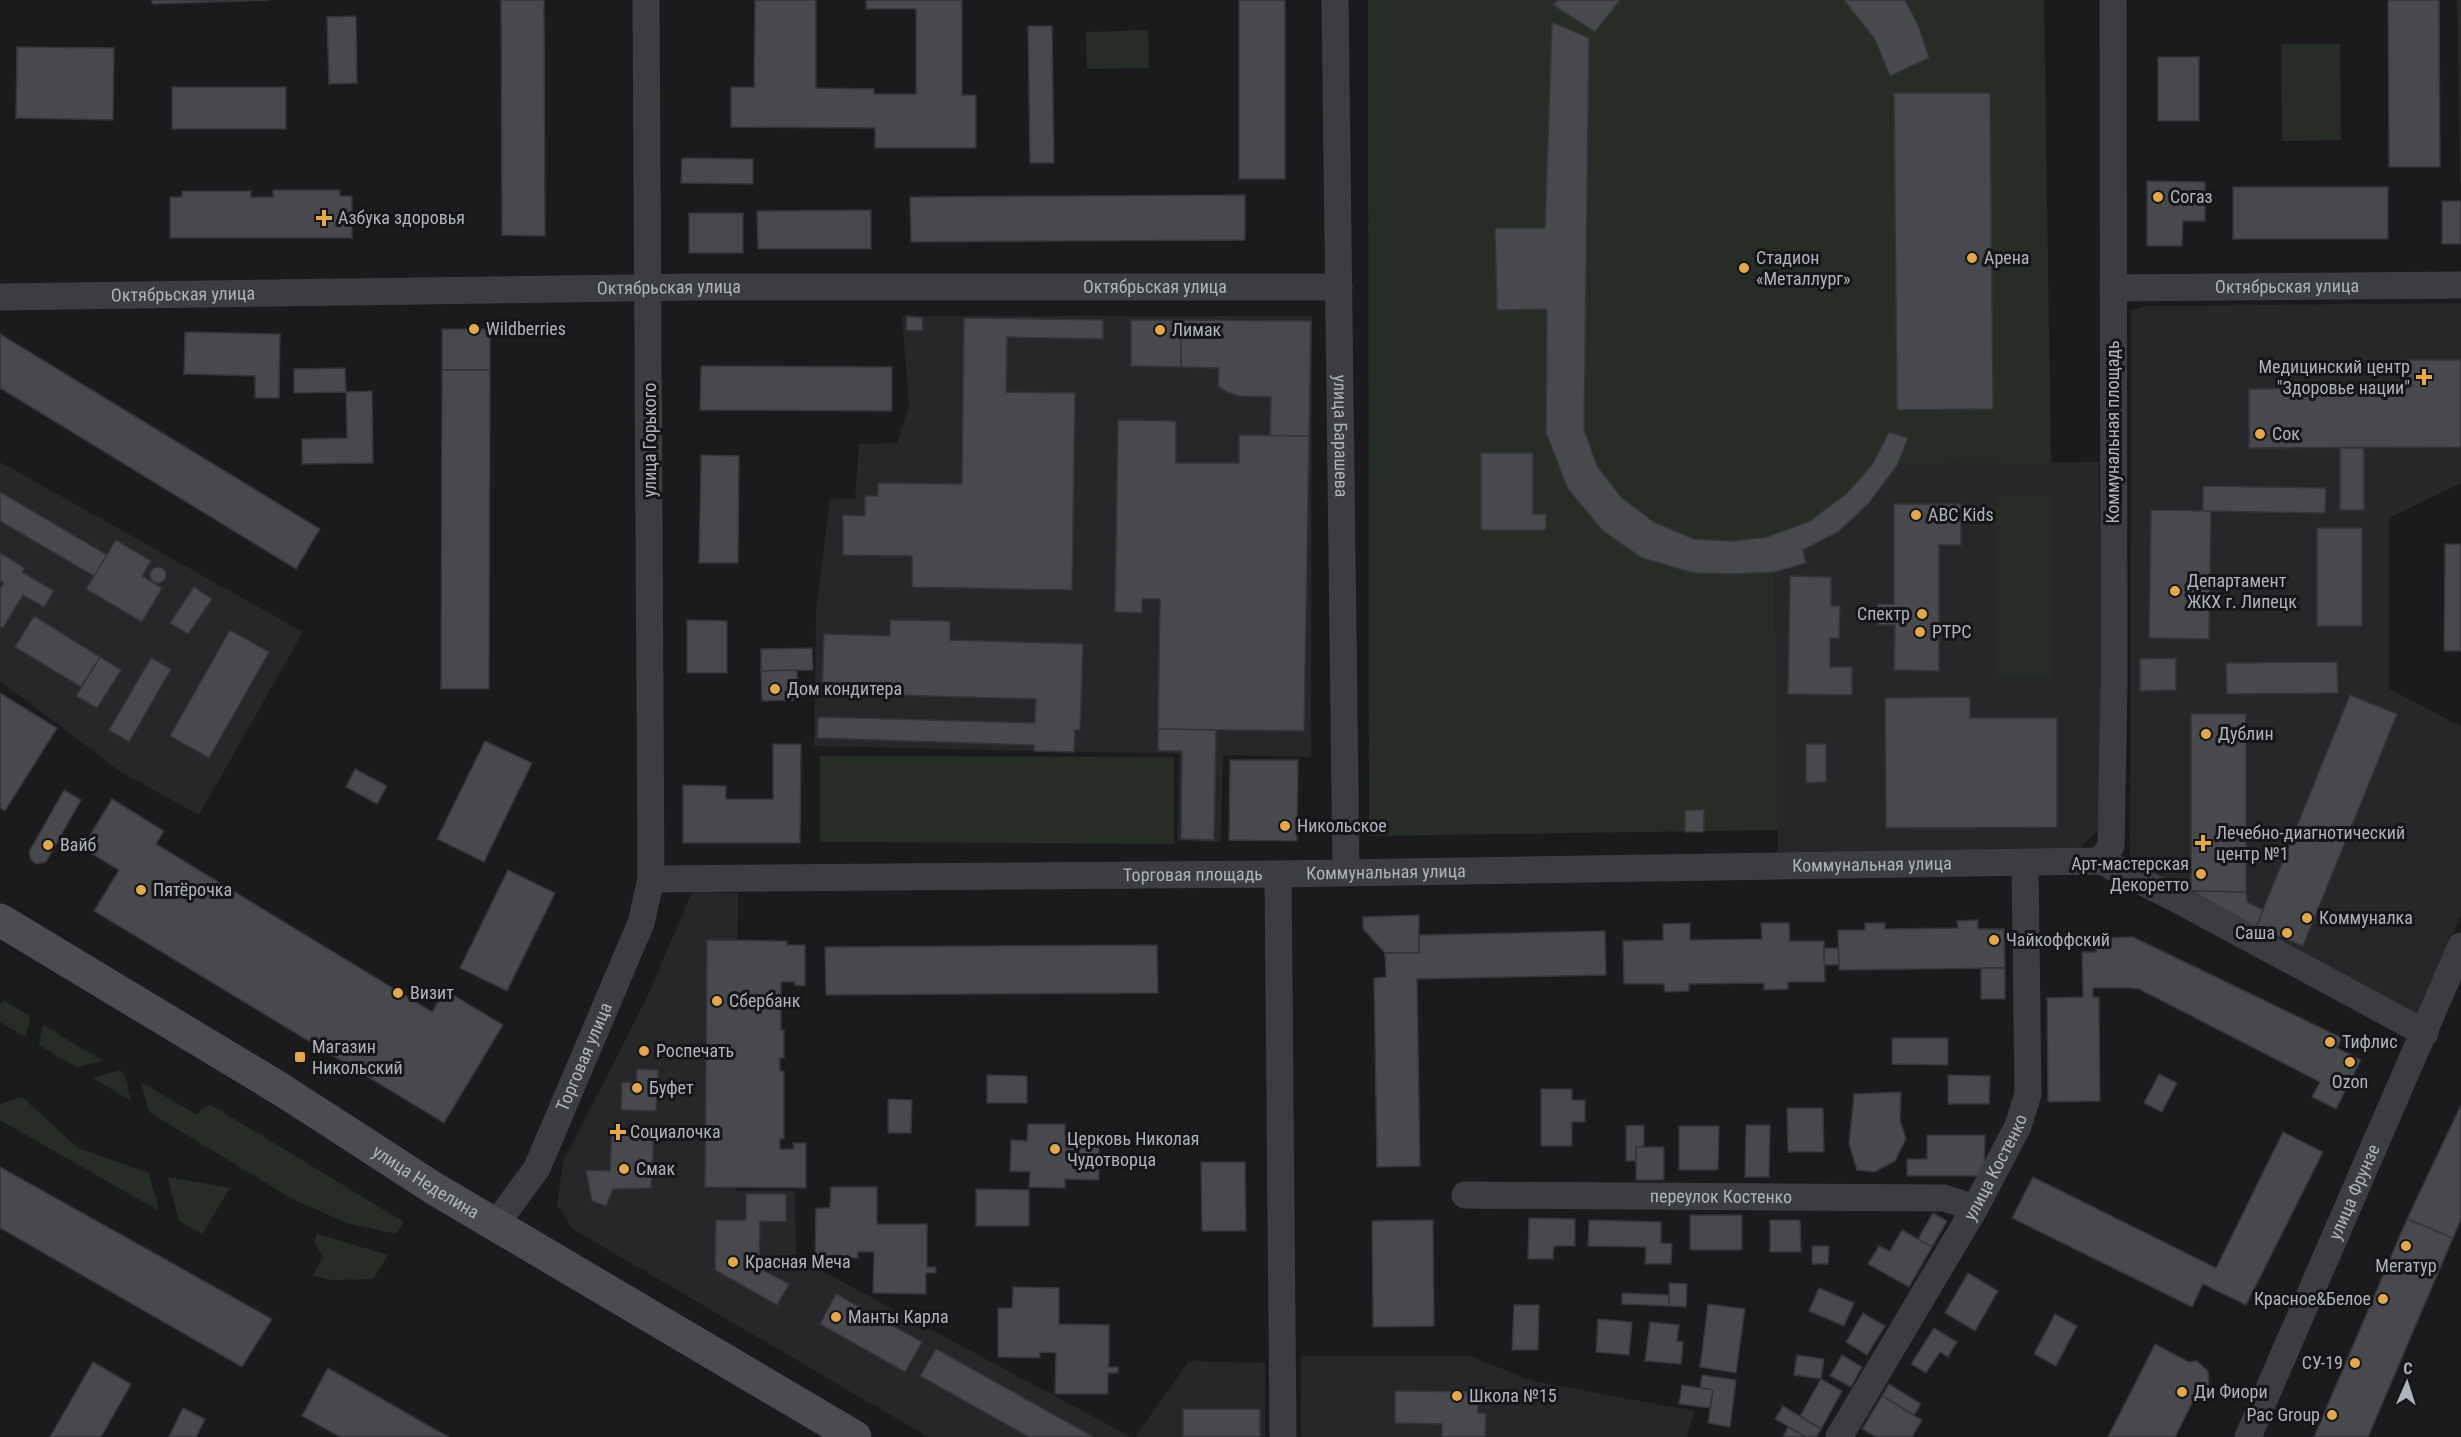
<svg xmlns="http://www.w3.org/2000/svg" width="2461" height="1437" viewBox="0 0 2461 1437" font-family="'Roboto Condensed',sans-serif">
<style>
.built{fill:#27272a}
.green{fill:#252d26}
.building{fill:#48494d;stroke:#353539;stroke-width:1.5}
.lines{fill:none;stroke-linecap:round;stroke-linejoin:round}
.minor{stroke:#3c3d41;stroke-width:27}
.secondary{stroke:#4a4c51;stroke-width:33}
.poi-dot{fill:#e3a84d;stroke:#161618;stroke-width:2}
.labels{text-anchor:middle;stroke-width:6;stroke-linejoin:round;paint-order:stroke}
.poi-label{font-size:18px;fill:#afb3bb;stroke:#161618;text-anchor:start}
.street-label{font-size:18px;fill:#afb3bb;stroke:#161618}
</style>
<rect width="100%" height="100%" fill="#1b1b1d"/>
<g class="built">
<polygon points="2457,0 2461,0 2461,182 2460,182"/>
<polygon points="2461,303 2461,483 2389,518 2389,689 2461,726 2461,916 2416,1016 2130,864 2131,310 2145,306"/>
<polygon points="902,316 1312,316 1311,757 1223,755 1221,842 1177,841 1179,754 814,746 816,612 830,498 855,499 859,444 897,443 909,405"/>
<polygon points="0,462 303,632 199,815 121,772 0,681"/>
<polygon points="2099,462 2101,827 2076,852 1778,855 1775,572 1806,563 1803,550 1869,503 1898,464"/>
<polygon points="692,892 738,893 736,1191 795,1191 796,1257 1131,1437 928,1437 573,1229 557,1205 563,1162 647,997"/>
<polygon points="1301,1356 1470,1356 1533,1381 1694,1411 1687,1437 1301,1437"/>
<polygon points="1189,1361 1265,1363 1265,1437 1135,1437"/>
</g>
<g class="green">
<polygon points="1368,0 2044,0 2051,463 1898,464 1869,503 1803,550 1806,563 1775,572 1778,830 1369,836"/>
<polygon points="1148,30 1149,68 1087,69 1086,32"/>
<polygon points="2281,44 2340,44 2341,140 2282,141"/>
<polygon points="1994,496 2050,496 2052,677 1995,677"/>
<polygon points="820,756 1174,757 1174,844 820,842"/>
<polygon points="4,1001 30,1016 26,1037 0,1022 0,1005"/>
<polygon points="43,1025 103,1061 76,1067 39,1045"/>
<polygon points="119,1070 125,1074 131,1101 93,1078"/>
<polygon points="141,1082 197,1115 202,1108 211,1105 404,1222 396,1234 350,1224 294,1200 149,1112"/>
<polygon points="22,1097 78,1148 149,1173 159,1211 0,1120 0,1104"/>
<polygon points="168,1177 230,1188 202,1234 179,1221"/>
<polygon points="317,1234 388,1255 373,1279 332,1280 313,1276 323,1257 314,1242"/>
</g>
<g class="building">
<polygon points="152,0 270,0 152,4"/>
<polygon points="501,0 544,0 545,236 502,235"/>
<polygon points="755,0 816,0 816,88 874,89 874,94 916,94 916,9 866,9 866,0 962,0 962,95 976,95 976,148 875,148 875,128 731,127 731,87 754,87"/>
<rect x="1239" y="0" width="46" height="179"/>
<polygon points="1558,0 1620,0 1595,32 1553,5"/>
<polygon points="1844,0 1905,0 1919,27 1929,58 1890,76 1874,38"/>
<polygon points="2388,0 2439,0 2440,167 2389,167"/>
<polygon points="356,16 357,83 329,84 327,17"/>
<polygon points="1552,22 1589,38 1584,429 1597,466 1621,497 1654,522 1694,539 1733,541 1767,537 1810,521 1846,494 1872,465 1889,432 1908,438 1898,464 1869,503 1838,532 1803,550 1806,563 1775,572 1733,574 1694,573 1642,558 1603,531 1568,489 1546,433 1547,309 1497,310 1495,228 1545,228"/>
<polygon points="1028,26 1052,26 1054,163 1030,163"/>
<polygon points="17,47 114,48 113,120 16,118"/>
<rect x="2158" y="57" width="41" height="64"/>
<rect x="172" y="87" width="114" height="42"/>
<polygon points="1894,93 1990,93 1993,409 1897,410"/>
<polygon points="682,158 753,159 753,184 681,183"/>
<polygon points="2147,181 2205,182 2205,221 2183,221 2182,246 2147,246"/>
<rect x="2233" y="187" width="155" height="52"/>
<polygon points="273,190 340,190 340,196 352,196 352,238 170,238 170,197 182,197 182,191 251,191 251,197 273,197"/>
<polygon points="1245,195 1245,240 911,242 910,197"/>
<rect x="2442" y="201" width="19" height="43"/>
<polygon points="871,210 871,249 758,249 757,211"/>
<rect x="689" y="213" width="54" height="40"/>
<polygon points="907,316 923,318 922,331 906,330"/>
<polygon points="964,318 1103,320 1103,339 1007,337 1006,392 1075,393 1072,590 912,587 912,556 843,555 843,515 865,516 865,496 878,496 878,483 962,484"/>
<polygon points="1131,320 1181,320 1181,367 1131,366"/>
<polygon points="1181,320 1311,321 1309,436 1270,436 1271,397 1238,396 1227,392 1218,386 1219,368 1181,367"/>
<rect x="442" y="329" width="48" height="41"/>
<polygon points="185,332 280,334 279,398 255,398 255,376 184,374"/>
<polygon points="0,334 320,529 296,569 0,388"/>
<polygon points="2407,360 2461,360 2461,447 2249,448 2249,389 2407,388"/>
<polygon points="701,366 892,367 892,411 700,410"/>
<polygon points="345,368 346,392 294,393 294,369"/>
<polygon points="442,370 490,370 489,689 441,689"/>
<polygon points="372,391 373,463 302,464 302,439 347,438 346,392"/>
<polygon points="1118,420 1176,421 1176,463 1239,463 1239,435 1309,436 1304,731 1158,729 1160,599 1142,599 1142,613 1115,612"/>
<rect x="2340" y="448" width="24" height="62"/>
<polygon points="1481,453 1533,453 1533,514 1546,514 1546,530 1481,530"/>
<polygon points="701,455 739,456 738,563 699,563"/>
<polygon points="2203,486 2326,488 2325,513 2203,511"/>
<polygon points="0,492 107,555 94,576 0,521"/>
<polygon points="1894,504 1961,504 1961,545 1939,545 1939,671 1894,670 1895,625 1878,625 1878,604 1894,604"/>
<polygon points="2151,510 2211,511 2209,639 2149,638"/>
<rect x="2317" y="528" width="45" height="98"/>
<polygon points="116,540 151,561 142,576 162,588 142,622 86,589"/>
<polygon points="2445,544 2461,544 2461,651 2444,651"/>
<polygon points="0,553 25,568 22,572 54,591 44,607 23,595 3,628 0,626 0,589 4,583 0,581"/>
<circle cx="158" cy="575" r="8"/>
<polygon points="1790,576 1831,577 1831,606 1840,606 1839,638 1830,638 1830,667 1852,667 1852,695 1788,694"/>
<polygon points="194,587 212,599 188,634 170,623"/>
<polygon points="34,616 100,657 81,687 15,647"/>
<polygon points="687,620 727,621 727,673 687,673"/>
<polygon points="890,620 950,621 950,640 1083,644 1080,730 1075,730 1074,752 1034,751 1034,745 817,738 818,717 1035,723 1036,699 822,693 824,634 890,636"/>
<polygon points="230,630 269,652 209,758 170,736"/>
<polygon points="812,648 813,670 761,671 761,649"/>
<polygon points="100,657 121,670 97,708 76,696"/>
<polygon points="151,658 171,669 129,742 109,730"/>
<polygon points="2176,658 2176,690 2140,691 2140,659"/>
<polygon points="2337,662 2338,693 2227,694 2226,663"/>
<polygon points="797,670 798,700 762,701 761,671"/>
<polygon points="0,693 57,728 5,811 0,808"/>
<polygon points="2350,695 2397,714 2303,946 2256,927"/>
<polygon points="1970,697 1970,718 2057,718 2057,827 1886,828 1885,698"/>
<polygon points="2191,714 2246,714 2246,892 2191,891"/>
<polygon points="1158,729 1216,730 1214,840 1181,839 1182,751 1158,751"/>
<polygon points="485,741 532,763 484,862 437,839"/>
<polygon points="773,744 801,744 800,843 683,843 683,785 726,786 726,799 773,799"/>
<polygon points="1806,744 1826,744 1826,782 1806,783"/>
<polygon points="1230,760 1298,760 1297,841 1229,840"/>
<polygon points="355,769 387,786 377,804 346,787"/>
<polygon points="64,790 81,800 46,862 36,864 31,860 29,852"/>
<polygon points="112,799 164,831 156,844 432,1012 445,990 503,1025 444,1123 94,911 119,870 82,848"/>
<rect x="1685" y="810" width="19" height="22"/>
<polygon points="508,870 555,893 507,991 460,968"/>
<polygon points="2191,891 2246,892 2247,902 2263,910 2256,927"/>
<polygon points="1419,915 1419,953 1385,953 1363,929 1363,917"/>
<polygon points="1978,920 1978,929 2004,929 2005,968 1839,970 1838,930 1865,930 1865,923 1885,923 1885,929 1958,928 1957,921"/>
<polygon points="1690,923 1690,940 1762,939 1761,923 1789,923 1790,941 1824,941 1825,982 1788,982 1788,989 1764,990 1764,983 1689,984 1689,991 1665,992 1664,984 1624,984 1623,941 1663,940 1663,924"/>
<polygon points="1605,931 1606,975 1417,979 1420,1166 1377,1167 1374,978 1386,977 1385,953 1419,953 1419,935"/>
<polygon points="2133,937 2342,1038 2337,1048 2361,1060 2336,1109 2312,1097 2320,1082 2139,989 2131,988 2093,988 2093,997 2099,997 2100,1101 2048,1102 2047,998 2083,997 2082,952 2096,952 2095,938"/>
<polygon points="707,940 787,941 787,945 805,945 805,986 795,985 794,982 781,982 781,1030 784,1030 784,1058 780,1058 780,1071 784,1071 784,1139 780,1139 780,1149 794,1149 793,1143 806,1143 806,1188 705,1187"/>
<polygon points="1157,945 1158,993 826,995 825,947"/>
<polygon points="1824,948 1838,948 1839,965 1824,965"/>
<rect x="1981" y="968" width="24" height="31"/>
<polygon points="1892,1038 1948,1038 1948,1065 1892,1064"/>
<polygon points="637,1069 658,1070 656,1111 621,1110 622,1082 636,1083"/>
<polygon points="2159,1074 2177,1083 2162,1112 2144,1103"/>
<polygon points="987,1075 1027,1076 1027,1103 987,1103"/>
<polygon points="1948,1075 1990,1076 1989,1104 1948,1104"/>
<polygon points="1541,1089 1572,1089 1572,1100 1585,1100 1585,1122 1572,1122 1572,1146 1541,1146"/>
<polygon points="1901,1092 1900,1120 1906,1139 1895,1161 1875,1172 1857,1170 1849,1144 1854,1094"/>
<polygon points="888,1099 912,1100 911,1133 888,1133"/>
<polygon points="2461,1105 2461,1219 2453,1238 2407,1219"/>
<polygon points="1787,1108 1823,1108 1824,1152 1788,1152"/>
<polygon points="1028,1124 1065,1124 1065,1135 1099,1135 1099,1180 1065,1179 1065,1188 1029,1187 1030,1172 1010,1171 1011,1140 1027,1141"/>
<polygon points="1644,1125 1644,1147 1636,1147 1636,1161 1626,1161 1626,1126"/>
<polygon points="1746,1125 1770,1125 1769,1177 1745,1177"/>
<polygon points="1679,1126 1719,1126 1718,1170 1679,1170"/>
<polygon points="612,1131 654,1131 651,1188 613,1189 606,1206 592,1201 586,1170 610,1171"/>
<polygon points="2283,1132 2323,1152 2246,1305 2203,1284 2192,1307 2012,1218 2033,1177 2216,1268"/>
<polygon points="1927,1135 1985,1135 1984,1176 1907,1176 1907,1159 1927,1159"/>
<rect x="1636" y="1147" width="28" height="33"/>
<polygon points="1201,1162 1245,1162 1246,1231 1202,1231"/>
<polygon points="0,1167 272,1319 242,1367 0,1228"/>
<polygon points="831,1187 877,1187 877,1224 927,1224 927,1267 936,1267 936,1273 926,1273 926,1294 873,1293 874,1252 858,1252 858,1258 815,1257 816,1208 830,1208"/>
<polygon points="976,1189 1029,1190 1029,1226 976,1226"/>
<polygon points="746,1194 786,1194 786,1222 760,1221 759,1268 789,1284 777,1305 715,1270 716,1220 746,1220"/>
<polygon points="1933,1213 1947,1221 1932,1247 1918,1239"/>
<rect x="1690" y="1215" width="52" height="35"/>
<polygon points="1529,1218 1575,1219 1575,1246 1554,1246 1553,1259 1528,1259"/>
<polygon points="2407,1219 2453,1238 2368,1437 2314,1437"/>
<polygon points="1433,1220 1434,1326 1373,1327 1372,1221"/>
<polygon points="1589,1220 1661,1222 1661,1243 1672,1244 1671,1264 1645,1264 1646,1247 1588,1246"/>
<polygon points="1770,1220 1800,1220 1801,1252 1770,1252"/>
<polygon points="1902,1230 1932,1247 1909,1287 1868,1264 1879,1246 1890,1251"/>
<polygon points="1812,1246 1829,1246 1828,1264 1812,1264"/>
<polygon points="1968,1273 1998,1291 1975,1331 1945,1313"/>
<polygon points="1669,1283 1687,1284 1686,1307 1669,1306"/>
<polygon points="1013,1287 1059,1288 1059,1324 1109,1325 1109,1367 1118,1367 1118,1373 1108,1373 1108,1394 1055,1394 1056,1353 1040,1352 1040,1358 998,1357 998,1308 1012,1308"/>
<polygon points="1819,1288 1854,1303 1844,1326 1809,1311"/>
<polygon points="1622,1293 1669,1295 1669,1306 1622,1304"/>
<polygon points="836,1294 922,1342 905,1372 820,1324"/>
<polygon points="1708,1304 1745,1309 1736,1373 1700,1367"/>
<polygon points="1514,1305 1539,1305 1538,1350 1512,1350"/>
<polygon points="1863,1313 1885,1326 1867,1355 1846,1342"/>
<polygon points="2055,1314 2077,1326 2056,1366 2034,1354"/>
<polygon points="1598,1319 1632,1322 1629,1355 1596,1352"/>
<polygon points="1650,1322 1679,1325 1677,1341 1683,1342 1681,1364 1645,1361"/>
<polygon points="1934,1328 1957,1342 1948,1357 1940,1352 1926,1373 1911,1364"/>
<polygon points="2155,1344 2189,1362 2197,1361 2208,1371 2209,1386 2199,1397 2195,1397 2175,1437 2108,1437"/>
<polygon points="936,1349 1092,1436 1092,1437 1029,1437 920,1376"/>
<polygon points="1797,1355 1824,1359 1821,1379 1794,1375"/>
<polygon points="1842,1355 1862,1367 1851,1387 1830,1376"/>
<polygon points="93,1362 131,1384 101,1437 50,1437"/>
<polygon points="328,1368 436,1430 449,1437 340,1437 302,1416"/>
<polygon points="1702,1375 1736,1380 1730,1427 1708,1423 1713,1390 1700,1388"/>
<polygon points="1821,1379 1842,1391 1821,1429 1800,1416"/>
<polygon points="1889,1384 1921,1404 1914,1415 1882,1396"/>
<polygon points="1682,1385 1713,1390 1710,1408 1679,1404"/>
<polygon points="1395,1391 1478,1392 1478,1413 1486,1413 1485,1437 1442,1437 1442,1424 1395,1423"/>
<polygon points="1882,1396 1922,1420 1912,1437 1876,1437 1862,1429"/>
<polygon points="1783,1406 1821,1429 1816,1437 1806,1437 1775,1419"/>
<polygon points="183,1408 205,1419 196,1437 169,1437"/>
<rect x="1183" y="1409" width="77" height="28"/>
<polygon points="1788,1427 1806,1437 1783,1437"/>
</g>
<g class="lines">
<g class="minor">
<path id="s1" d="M1335,0L1346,872"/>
<path id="s2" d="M2113,288L2461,285"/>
<path id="s3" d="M0,297L695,287H1339"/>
<polyline points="2101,861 2111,846 2114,682 2113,0"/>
<path id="s4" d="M1278,874L2101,861L2184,903L2425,1033"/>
<path id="s5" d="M651,879L1278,874L1283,1437"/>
<path id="s6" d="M1465,1195L1944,1198L1975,1208"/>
<path id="s7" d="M496,1224L537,1168L641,923L651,879L646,0"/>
<path id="s8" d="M1839,1437L1975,1208L2018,1126L2028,1094L2025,863"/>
<path id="s9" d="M2248,1437L2461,946"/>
</g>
<path class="secondary" id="s10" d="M0,920L282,1090L435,1189L855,1437"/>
</g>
<g class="poi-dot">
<circle cx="2158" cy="197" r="6"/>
<path d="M321 209h6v6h6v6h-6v6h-6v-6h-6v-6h6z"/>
<circle cx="1972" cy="258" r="6"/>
<circle cx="1744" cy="268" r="6"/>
<circle cx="474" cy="329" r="6"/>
<circle cx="1160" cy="330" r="6"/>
<path d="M2421 368h6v6h6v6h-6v6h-6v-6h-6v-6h6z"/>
<circle cx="2260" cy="434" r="6"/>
<circle cx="1916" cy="515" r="6"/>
<circle cx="2175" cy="591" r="6"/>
<circle cx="1922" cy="614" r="6"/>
<circle cx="1920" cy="632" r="6"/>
<circle cx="775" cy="689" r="6"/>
<circle cx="2206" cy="734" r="6"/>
<circle cx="1285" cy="826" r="6"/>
<path d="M2200 834h6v6h6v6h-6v6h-6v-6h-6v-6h6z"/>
<circle cx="48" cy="845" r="6"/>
<circle cx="2201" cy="874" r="6"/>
<circle cx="141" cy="890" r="6"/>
<circle cx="2307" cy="918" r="6"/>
<circle cx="2287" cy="933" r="6"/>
<circle cx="1994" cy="940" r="6"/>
<circle cx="398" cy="993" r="6"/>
<circle cx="717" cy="1001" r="6"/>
<circle cx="2330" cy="1042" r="6"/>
<circle cx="644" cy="1051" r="6"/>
<rect x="294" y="1051" width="12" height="12" rx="3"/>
<circle cx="2350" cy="1062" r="6"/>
<circle cx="637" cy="1088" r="6"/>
<path d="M615 1123h6v6h6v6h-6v6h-6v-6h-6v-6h6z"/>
<circle cx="1055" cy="1149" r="6"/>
<circle cx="624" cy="1169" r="6"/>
<circle cx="2406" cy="1246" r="6"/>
<circle cx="733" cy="1262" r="6"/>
<circle cx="2383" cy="1299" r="6"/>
<circle cx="836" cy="1317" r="6"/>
<circle cx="2355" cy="1363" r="6"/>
<circle cx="2182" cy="1392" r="6"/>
<circle cx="1457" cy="1396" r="6"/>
<circle cx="2332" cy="1415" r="6"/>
</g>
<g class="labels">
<g class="poi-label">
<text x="2170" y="203">Согаз</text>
<text x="338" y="224">Азбука здоровья</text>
<text x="1756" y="264">Стадион<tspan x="1756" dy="21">«Металлург»</tspan></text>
<text x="1984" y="264">Арена</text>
<text x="486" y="335">Wildberries</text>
<text x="1172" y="336">Лимак</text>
<text x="2410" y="373" text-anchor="end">Медицинский центр<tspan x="2410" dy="21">"Здоровье нации"</tspan></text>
<text x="2272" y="440">Сок</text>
<text x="1928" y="521">ABC Kids</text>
<text x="2187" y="587">Департамент<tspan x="2187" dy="21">ЖКХ г. Липецк</tspan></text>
<text x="1910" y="620" text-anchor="end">Спектр</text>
<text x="1932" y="638">РТРС</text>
<text x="787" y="695">Дом кондитера</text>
<text x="2218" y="740">Дублин</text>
<text x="1297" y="832">Никольское</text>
<text x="2216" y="839">Лечебно-диагнотический<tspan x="2216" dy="21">центр №1</tspan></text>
<text x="60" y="851">Вайб</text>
<text x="2189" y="870" text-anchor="end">Арт-мастерская<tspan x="2189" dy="21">Декоретто</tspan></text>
<text x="153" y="896">Пятёрочка</text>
<text x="2319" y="924">Коммуналка</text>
<text x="2275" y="939" text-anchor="end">Саша</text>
<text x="2006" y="946">Чайкоффский</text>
<text x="410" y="999">Визит</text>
<text x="729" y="1007">Сбербанк</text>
<text x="2342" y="1048">Тифлис</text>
<text x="312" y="1053">Магазин<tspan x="312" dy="21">Никольский</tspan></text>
<text x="656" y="1057">Роспечать</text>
<text x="2350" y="1088" text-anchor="middle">Ozon</text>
<text x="649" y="1094">Буфет</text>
<text x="630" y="1138">Социалочка</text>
<text x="1067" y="1145">Церковь Николая<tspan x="1067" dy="21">Чудотворца</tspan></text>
<text x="636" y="1175">Смак</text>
<text x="745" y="1268">Красная Меча</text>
<text x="2406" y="1272" text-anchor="middle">Мегатур</text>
<text x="2371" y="1305" text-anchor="end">Красное&amp;Белое</text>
<text x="848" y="1323">Манты Карла</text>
<text x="2343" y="1369" text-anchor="end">СУ-19</text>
<text x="2194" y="1398">Ди Фиори</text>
<text x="1469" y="1402">Школа №15</text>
<text x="2320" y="1421" text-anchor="end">Pac Group</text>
</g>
<g class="street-label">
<text dy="6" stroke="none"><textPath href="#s2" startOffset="174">Октябрьская улица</textPath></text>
<text dy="6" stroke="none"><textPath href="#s3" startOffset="1155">Октябрьская улица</textPath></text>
<text dy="6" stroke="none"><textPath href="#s3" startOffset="669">Октябрьская улица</textPath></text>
<text dy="6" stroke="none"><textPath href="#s3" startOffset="183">Октябрьская улица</textPath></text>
<text transform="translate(2113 432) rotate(-90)" y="6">Коммунальная площадь</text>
<text dy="6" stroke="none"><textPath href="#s1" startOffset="436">улица Барашева</textPath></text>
<text transform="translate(650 440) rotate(-90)" y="6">улица Горького</text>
<text dy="6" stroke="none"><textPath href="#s4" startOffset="594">Коммунальная улица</textPath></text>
<text dy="6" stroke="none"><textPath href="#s4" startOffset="108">Коммунальная улица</textPath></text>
<text dy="6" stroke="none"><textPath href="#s5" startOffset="542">Торговая площадь</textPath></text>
<text dy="6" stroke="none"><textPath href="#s7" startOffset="190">Торговая улица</textPath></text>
<text dy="6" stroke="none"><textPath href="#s8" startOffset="312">улица Костенко</textPath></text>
<text dy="6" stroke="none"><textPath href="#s10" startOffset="500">улица Неделина</textPath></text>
<text dy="6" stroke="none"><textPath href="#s9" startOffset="267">улица Фрунзе</textPath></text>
<text dy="6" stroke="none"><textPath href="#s6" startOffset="256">переулок Костенко</textPath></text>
</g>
</g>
<g transform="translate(2407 1383) rotate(3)" stroke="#161618" stroke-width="4.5" paint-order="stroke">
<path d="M0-4.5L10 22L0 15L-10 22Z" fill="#afb3bb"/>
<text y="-9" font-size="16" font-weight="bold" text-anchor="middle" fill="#afb3bb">С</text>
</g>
</svg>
